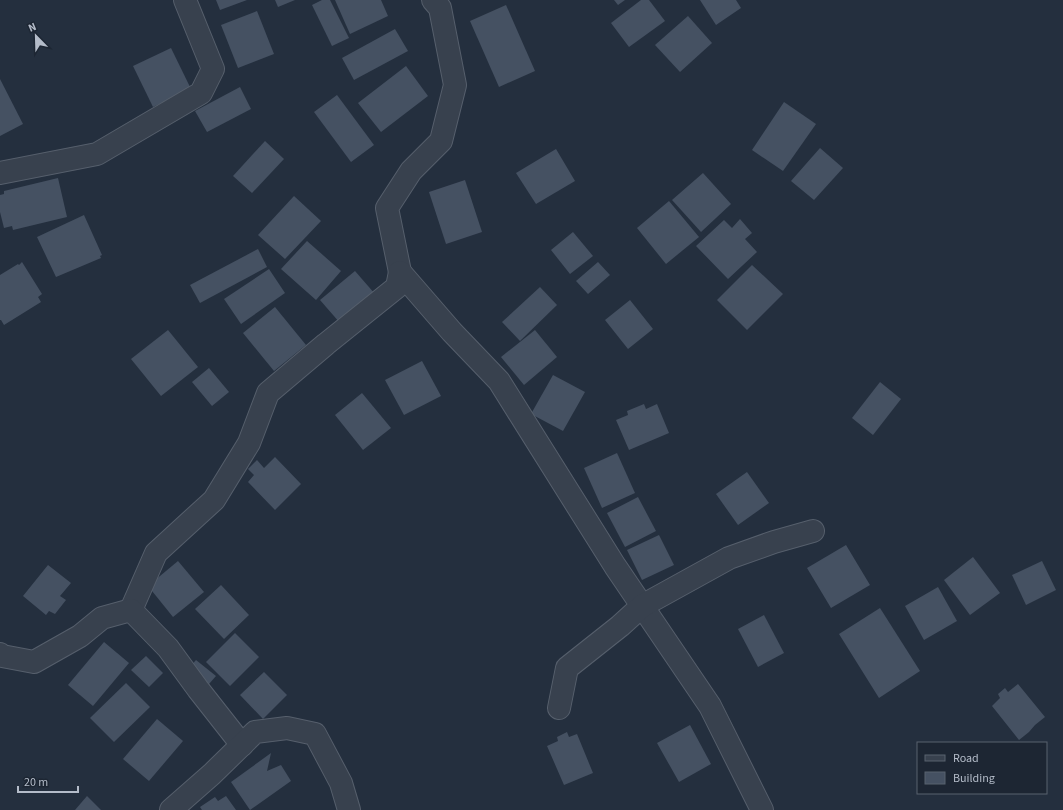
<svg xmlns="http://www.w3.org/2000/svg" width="1063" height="810" viewBox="0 0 1063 810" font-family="'Source Sans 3',sans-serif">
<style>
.building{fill:#455162}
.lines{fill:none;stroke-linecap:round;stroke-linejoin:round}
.minor-casing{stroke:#565f6c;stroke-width:24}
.minor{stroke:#38414e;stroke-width:22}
</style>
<rect width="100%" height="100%" fill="#242f3e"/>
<g class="building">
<polygon points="216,0 247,0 220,10"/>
<polygon points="275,0 295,0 278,7"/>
<polygon points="322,0 330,0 349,38 332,46 312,5"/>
<polygon points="335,0 381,0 388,16 350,34"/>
<polygon points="614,0 625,0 618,5"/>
<polygon points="641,0 649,0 665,21 629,47 611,23"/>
<polygon points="700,0 736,0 741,8 716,25"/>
<polygon points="506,5 535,71 499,87 470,21"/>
<polygon points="257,11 274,54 238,68 221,25"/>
<polygon points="688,16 712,43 680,72 655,45"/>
<polygon points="395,29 408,51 354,80 342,58"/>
<polygon points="171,48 191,89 153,107 133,66"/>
<polygon points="406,66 428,96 381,132 358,103"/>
<polygon points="0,79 23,124 0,136"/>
<polygon points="240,87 251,109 207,132 195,111"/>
<polygon points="337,95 374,145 351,162 314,112"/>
<polygon points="784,102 816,124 783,171 752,150"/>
<polygon points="265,141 284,159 252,193 233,176"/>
<polygon points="820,148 843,168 814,200 791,181"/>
<polygon points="556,149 575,181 536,204 516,173"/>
<polygon points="703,173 731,204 701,232 672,200"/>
<polygon points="58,178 67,217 13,230 12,226 4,228 0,212 0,195 4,194 4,191"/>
<polygon points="465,180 482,232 446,244 429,192"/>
<polygon points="294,196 321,221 285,259 258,235"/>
<polygon points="669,201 699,237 666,264 637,228"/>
<polygon points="84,215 102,255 100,256 101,258 56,277 37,237"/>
<polygon points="740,219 752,233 745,239 757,252 728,279 696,246 724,220 732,228"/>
<polygon points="573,232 593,256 570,274 551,250"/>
<polygon points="307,241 341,271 316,300 281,269"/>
<polygon points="258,249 267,267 200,303 190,285"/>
<polygon points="22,262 42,294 38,297 41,302 4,325 1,320 0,320 0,275 18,264 19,265"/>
<polygon points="598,262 610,275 588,294 576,281"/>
<polygon points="752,265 783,294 747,330 717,300"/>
<polygon points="269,269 285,293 241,324 224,299"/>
<polygon points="355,271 375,294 340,323 320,300"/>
<polygon points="540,287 557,305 520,341 502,322"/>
<polygon points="630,300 653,329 628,349 605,320"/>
<polygon points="275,307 306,345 274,371 243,333"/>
<polygon points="168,330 198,367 161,396 131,359"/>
<polygon points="535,330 557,357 524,385 501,357"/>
<polygon points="422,361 441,396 404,415 385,380"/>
<polygon points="209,368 229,392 212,406 192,382"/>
<polygon points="553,375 585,392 563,431 531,414"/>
<polygon points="880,382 901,399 873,435 852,418"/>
<polygon points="362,393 391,428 363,450 335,415"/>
<polygon points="644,404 646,409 657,404 669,433 629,450 616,420 628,415 627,411"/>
<polygon points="617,453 635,493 602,508 584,468"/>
<polygon points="275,457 301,484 275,510 248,482 254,475 248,469 257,460 264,468"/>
<polygon points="747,472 769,503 738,525 716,494"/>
<polygon points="638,497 656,531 625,547 607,513"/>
<polygon points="659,535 674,565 642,580 627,550"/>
<polygon points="846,545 870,585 831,608 807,568"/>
<polygon points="973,557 1000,593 970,615 944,580"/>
<polygon points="178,561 204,592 173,617 148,586"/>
<polygon points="1042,561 1056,590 1026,605 1012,575"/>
<polygon points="48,565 71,583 60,596 66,600 55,614 49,611 46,615 23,596"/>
<polygon points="221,585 249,615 224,639 195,609"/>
<polygon points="938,587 957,621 924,640 905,606"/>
<polygon points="880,608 920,671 879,698 839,634"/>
<polygon points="764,615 784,653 758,667 738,629"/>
<polygon points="235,633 259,657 230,686 206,662"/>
<polygon points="104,642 129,663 93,706 68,685"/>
<polygon points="146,656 163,673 149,687 131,670"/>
<polygon points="196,660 216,676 209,684 189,668"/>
<polygon points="264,672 287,695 263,719 240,695"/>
<polygon points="126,683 150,707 114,742 90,718"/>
<polygon points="1018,684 1045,717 1035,725 1029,732 1019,740 992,706 1000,698 998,694 1005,688 1008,692"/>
<polygon points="157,719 183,741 149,781 123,759"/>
<polygon points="690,725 711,764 679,782 657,743"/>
<polygon points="567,732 569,737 577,734 593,773 564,785 547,746 558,741 557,737"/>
<polygon points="271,753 267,771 281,765 291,781 250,810 231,782"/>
<polygon points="87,796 101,810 75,810"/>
<polygon points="226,796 236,810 202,810 200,807 215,797 218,801"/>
</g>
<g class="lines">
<defs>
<g id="minor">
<polyline points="0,173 97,154 201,93 213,69 185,0"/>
<polyline points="400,272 387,208 411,171 441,141 455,85 440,8 433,0"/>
<polyline points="131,610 156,553 214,500 249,443 268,393 326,344 397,287 400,272 452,332 499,381 615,566 710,706 762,810"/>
<polyline points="0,654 2,656 34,662 80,636 102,618 131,610 168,648 198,689 242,745"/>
<polyline points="559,708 567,668 620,626 642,606 729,558 774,542 813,531"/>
<polyline points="171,810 212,774 255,732 287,728 315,734 341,783 349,810"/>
</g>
</defs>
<use href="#minor" class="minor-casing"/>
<use href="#minor" class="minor"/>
</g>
<rect x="917" y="742" width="130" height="52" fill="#1d2633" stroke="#59626f"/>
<rect x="925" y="755" width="20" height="6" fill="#38414e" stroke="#59626f"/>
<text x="953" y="762" font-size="12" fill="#b4bcc9">Road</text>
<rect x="925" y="772" width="20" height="12" fill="#455162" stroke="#59626f"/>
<text x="953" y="782" font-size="12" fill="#b4bcc9">Building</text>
<g transform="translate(36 36) rotate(337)" stroke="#1d2633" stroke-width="3" paint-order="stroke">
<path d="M0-3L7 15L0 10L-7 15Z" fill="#b4bcc9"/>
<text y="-6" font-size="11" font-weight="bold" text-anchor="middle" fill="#b4bcc9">N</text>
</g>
<path d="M18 786v6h60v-6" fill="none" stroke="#b4bcc9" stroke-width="2"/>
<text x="24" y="786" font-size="12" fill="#b4bcc9" stroke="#1d2633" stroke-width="3" paint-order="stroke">20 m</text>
</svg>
